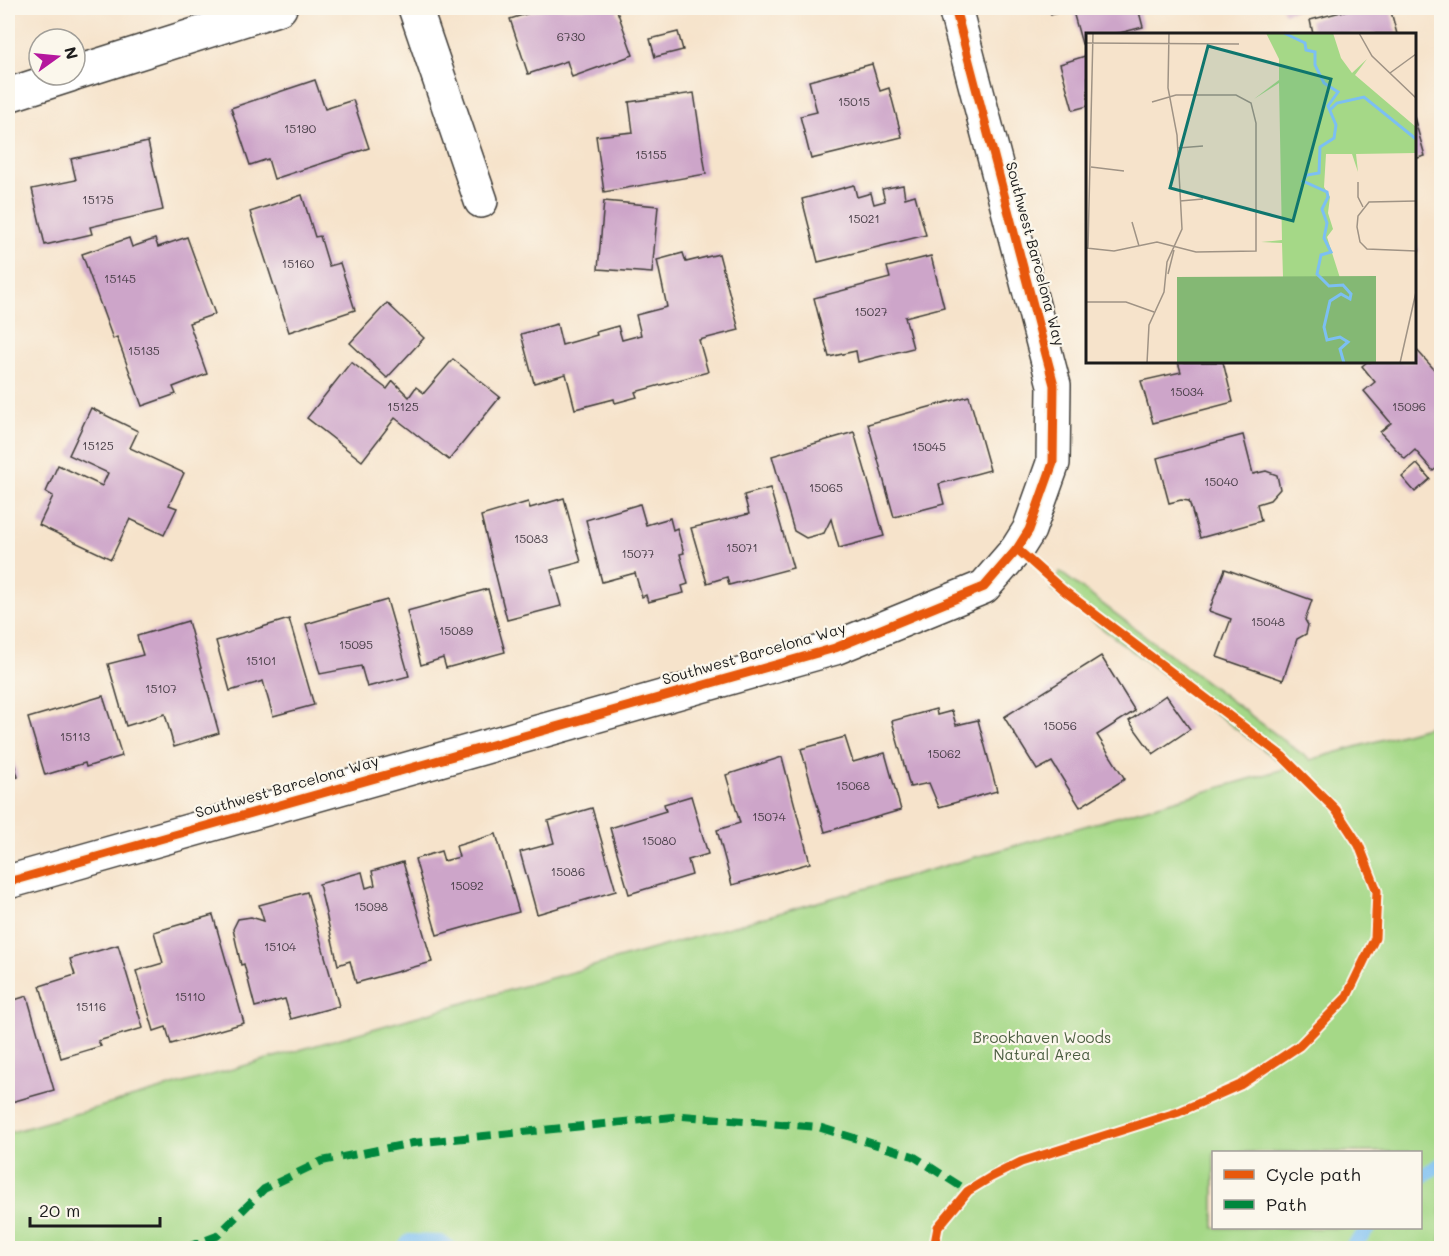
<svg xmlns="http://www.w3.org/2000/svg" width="1449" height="1256" viewBox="0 0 1449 1256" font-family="Mali,sans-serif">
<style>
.green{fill:#a5d887;stroke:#607a52;stroke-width:1.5;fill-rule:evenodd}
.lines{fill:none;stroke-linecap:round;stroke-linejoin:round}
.stream{stroke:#7cbff2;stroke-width:14}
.building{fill:#cda5c9}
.street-casing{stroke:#3d3a36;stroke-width:36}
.street{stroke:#fff;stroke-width:33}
.quiet{stroke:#00873e;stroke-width:8;stroke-dasharray:15 8;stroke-linecap:butt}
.cycleway-casing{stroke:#fbf7ec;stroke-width:13}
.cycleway{stroke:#e8590c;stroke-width:9}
.labels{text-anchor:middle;stroke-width:4.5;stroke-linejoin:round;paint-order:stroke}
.number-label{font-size:12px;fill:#483e47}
.street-label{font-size:15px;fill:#1c1c1c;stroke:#fbf7ec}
.park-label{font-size:15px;fill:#4c5e41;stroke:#fbf7ec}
.inset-river{fill:none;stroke:#7cbff2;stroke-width:3}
.inset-road{fill:none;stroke:#9f9385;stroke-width:1.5}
.view{fill:#0f766e;fill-opacity:0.15;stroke:#0f766e;stroke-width:3}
.inset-edge{fill:none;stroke:#1c1c1c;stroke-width:3}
</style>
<rect width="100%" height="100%" fill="#fbf7ec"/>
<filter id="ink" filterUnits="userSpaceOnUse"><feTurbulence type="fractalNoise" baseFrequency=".0167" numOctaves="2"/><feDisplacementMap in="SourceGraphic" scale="12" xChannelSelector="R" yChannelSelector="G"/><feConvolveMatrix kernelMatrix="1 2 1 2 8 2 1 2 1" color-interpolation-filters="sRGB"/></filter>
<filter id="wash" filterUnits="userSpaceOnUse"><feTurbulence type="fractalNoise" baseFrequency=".008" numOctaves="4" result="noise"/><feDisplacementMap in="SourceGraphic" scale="24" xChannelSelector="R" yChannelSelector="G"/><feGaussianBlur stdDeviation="1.35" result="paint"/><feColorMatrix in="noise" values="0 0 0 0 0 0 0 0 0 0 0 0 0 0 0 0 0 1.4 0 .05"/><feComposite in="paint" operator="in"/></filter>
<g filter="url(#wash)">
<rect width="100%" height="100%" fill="#f6e3cb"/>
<path class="green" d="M1060,572L1310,760L1441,723V1248H8V1133L1288,768L1051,590ZM1214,1152H1420V1228H1214Z"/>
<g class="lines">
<g class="stream">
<polyline points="1420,1178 1442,1163"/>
<polyline points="404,1248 409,1241 441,1242 450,1248"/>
<polyline points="1351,1248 1369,1228"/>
</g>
</g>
<g id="blocks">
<g class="building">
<polygon points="545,8 616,8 633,55 572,77 567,61 528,74 510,19"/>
<polygon points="1049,8 1138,8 1143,27 1116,34 1088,34 1088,43 1082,44 1072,8 1051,15"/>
<polygon points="1282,8 1303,8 1284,13"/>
<polygon points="1356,8 1390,8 1397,34 1313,34 1310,20"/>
<polygon points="678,32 683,50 655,57 650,39"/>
<polygon points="1088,55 1088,106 1073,110 1060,64"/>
<polygon points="872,64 880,91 889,88 902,137 811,159 800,116 817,112 809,81"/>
<polygon points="315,80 325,109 353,100 369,148 274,179 268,159 250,165 231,108"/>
<polygon points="694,93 706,174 604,192 596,136 633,132 629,102"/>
<polygon points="1414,117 1425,156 1414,159"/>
<polygon points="148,142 163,210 90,227 92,234 45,245 32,189 76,180 71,159"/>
<polygon points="854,185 857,197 871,193 874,204 885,201 882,189 903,185 905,198 915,195 926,235 818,262 802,199"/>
<polygon points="302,195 315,237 320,236 329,266 340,263 355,310 289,332 250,212"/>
<polygon points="604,201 658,206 652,273 598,269"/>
<polygon points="1414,236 1419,251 1414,252"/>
<polygon points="187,237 215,314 189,323 207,374 173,387 176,394 142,406 117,337 113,339 82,254 129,238 132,247 155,239 158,247"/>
<polygon points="683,253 686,262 719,254 739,330 699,340 708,372 635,392 637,397 615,403 614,399 575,409 566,374 534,383 521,334 557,324 562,345 597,335 596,332 618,326 622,340 641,335 636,315 667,307 657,260"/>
<polygon points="931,256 944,307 905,317 913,348 858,362 856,351 829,357 814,298 890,278 887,267"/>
<polygon points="387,303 424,338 387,378 350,343"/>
<polygon points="1414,347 1442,378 1442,464 1433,471 1415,450 1405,459 1380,432 1391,423 1364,391 1375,382 1362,366 1367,362 1414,362"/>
<polygon points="453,359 500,397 449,460 395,418 362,461 307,418 351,362 387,389 393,381 409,397 416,387 424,393"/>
<polygon points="1178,362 1223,362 1233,402 1153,423 1141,381 1181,372"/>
<polygon points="969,396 990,470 939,484 944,504 894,517 868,424"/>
<polygon points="91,408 138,431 130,448 184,473 169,505 177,508 164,535 130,519 111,559 39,525 53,496 46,492 58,465 102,486 108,473 69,455"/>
<polygon points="854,432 884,536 839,548 831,519 824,533 806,538 794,531 772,456"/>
<polygon points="1243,435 1253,474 1266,471 1277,475 1280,489 1270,500 1257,504 1261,521 1200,538 1189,501 1181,500 1169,503 1157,458"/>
<polygon points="1417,464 1430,479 1415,492 1402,477"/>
<polygon points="770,488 793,568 729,585 727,577 707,583 691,528 749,514 744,495"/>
<polygon points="564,498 581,562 551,570 561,606 507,620 481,516 528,502 530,508"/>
<polygon points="640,504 646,525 670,518 673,530 677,528 684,553 680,554 688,584 682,586 684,593 648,602 646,595 642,597 635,573 602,582 586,520"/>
<polygon points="1225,569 1312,600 1305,620 1308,625 1306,634 1297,639 1283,680 1217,657 1231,619 1209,611"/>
<polygon points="488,589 505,652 446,668 443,658 421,665 407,611"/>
<polygon points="387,600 409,676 367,687 361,666 320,674 306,624"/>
<polygon points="289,619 314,705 273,716 263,681 230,691 216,641"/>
<polygon points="188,621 219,733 174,747 165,714 126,726 108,664 143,655 137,636"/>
<polygon points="1101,656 1135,711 1097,735 1125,779 1080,807 1052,762 1037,770 1004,717"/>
<polygon points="1166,695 1190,729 1153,754 1129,721"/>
<polygon points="103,696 122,756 86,767 85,763 45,775 28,718"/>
<polygon points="936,709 937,715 952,711 956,725 978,720 997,791 939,807 929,783 910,787 892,721"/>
<polygon points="845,737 853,762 885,753 901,810 825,832 801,749"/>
<polygon points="8,743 18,777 8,780"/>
<polygon points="782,757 810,863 732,885 717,830 740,823 726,775"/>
<polygon points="691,796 708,854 688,860 692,875 629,894 610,828 666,811 664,804"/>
<polygon points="592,808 616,891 537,914 520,852 554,843 548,821"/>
<polygon points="496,834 519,912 437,935 415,859 441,851 444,861 459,857 456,846"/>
<polygon points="403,862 432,962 356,983 350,961 338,965 319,884 362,872 366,888 375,885 372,871"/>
<polygon points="307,892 339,1006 291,1019 285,999 255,1007 244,964 241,965 233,929 238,919 251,917 264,921 259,905"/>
<polygon points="213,915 244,1023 171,1044 166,1027 154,1031 136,971 163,963 154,932"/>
<polygon points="118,945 143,1028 98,1041 101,1046 61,1058 40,986 75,975 70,959"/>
<polygon points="27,996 54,1090 8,1103 8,1002"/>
</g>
</g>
</g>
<g filter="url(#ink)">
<use href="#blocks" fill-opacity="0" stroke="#3d3a36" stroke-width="1.5"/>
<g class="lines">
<defs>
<g id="street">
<polyline points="415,8 481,201"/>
<polyline points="75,73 280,8"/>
<polyline points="8,95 70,75"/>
<polyline points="8,882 835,648 984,587 1017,549 1029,530 1053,463 1054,385 955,8"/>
</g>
</defs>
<use href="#street" class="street-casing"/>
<use href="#street" class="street"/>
<polyline class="quiet" points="185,1248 217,1236 264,1189 322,1161 413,1143 683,1116 818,1127 913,1156 968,1191"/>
<defs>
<g id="cycleway">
<polyline points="8,882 835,648 984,587 1017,549 1029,530 1053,463 1054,385 955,8"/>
<polyline points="934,1248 938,1227 968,1191 991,1177 1021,1162 1179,1112 1240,1085 1299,1046 1346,998 1375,938 1377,891 1359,845 1336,810 1282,756 1063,590 1017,549"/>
</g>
</defs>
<use href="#cycleway" class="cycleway-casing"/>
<use href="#cycleway" class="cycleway"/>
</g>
</g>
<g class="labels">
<g class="number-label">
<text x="571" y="41">6730</text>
<text x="854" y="106">15015</text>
<text x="300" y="133">15190</text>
<text x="651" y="159">15155</text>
<text x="98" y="204">15175</text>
<text x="864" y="223">15021</text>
<text x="298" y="268">15160</text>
<text x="120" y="283">15145</text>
<text x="871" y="316">15027</text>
<text x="144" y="355">15135</text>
<text x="1187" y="396">15034</text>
<text x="403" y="411">15125</text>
<text x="1409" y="411">15096</text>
<text x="98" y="450">15125</text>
<text x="929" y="451">15045</text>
<text x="1221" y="486">15040</text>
<text x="826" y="492">15065</text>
<text x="531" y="543">15083</text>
<text x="742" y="552">15071</text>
<text x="638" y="558">15077</text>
<text x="1268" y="626">15048</text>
<text x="456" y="635">15089</text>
<text x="356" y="649">15095</text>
<text x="261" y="665">15101</text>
<text x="161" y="693">15107</text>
<text x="1060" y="730">15056</text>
<text x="75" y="741">15113</text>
<text x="944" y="758">15062</text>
<text x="853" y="790">15068</text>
<text x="769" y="821">15074</text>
<text x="659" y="845">15080</text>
<text x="568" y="876">15086</text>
<text x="467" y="890">15092</text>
<text x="371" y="911">15098</text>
<text x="280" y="951">15104</text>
<text x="190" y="1001">15110</text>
<text x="91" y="1011">15116</text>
</g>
<g class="street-label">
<text transform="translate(1035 254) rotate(75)" y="5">Southwest Barcelona Way</text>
<text transform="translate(754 654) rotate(-16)" y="5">Southwest Barcelona Way</text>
<text transform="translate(287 787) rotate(-16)" y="5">Southwest Barcelona Way</text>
</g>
<g class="park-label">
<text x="1042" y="1043">Brookhaven Woods<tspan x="1042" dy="17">Natural Area</tspan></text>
</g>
</g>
<g transform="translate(1086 33)">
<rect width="330" height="330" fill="#f6e3cb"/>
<path d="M180,0H247L255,25L266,40L281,26L269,42L330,94V120L270,121L272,139L266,121H240L238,154L244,164L242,180L247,196L241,204L254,245L197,244L196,210L175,209L196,207L193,50L168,66L193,47V26Z" fill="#a5d887"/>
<path d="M290,243V330H91V244Z" fill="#84b874"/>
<path class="inset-river" d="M198,0L219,10L220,17L229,19V32L238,50L252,59L242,73L250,92L248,105L234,114L233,140L221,142L217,148L241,159L242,164L236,176L241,190L238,205L245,219L235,222L231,241L243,253L257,252L265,261L264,266L255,261L244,268L238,294L241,307L254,304L262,309L254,316L258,330M244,77L251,70L278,64L330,106"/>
<path class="inset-road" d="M273,0L286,23L330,65M0,10L153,11M304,40L330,21M92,115L117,113M5,134L38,138M272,149V164L277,174M94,168L117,166M330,168L283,169L272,183L271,194L274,209L281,216L330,218M46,189L53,213M0,215L28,218L71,209L110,219L170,218V90L165,70L150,62H90L66,69M2,216L7,0M82,241L88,217M0,269H40L68,279M61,330L63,292L78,259L81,229L96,196L91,102L82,55L83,0M314,330L330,259"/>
<path class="view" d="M122,13L245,46L207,188L84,155Z"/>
<rect width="330" height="330" class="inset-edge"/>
</g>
<rect width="1449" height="1256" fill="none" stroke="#fbf7ec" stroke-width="30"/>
<rect x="1212" y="1151" width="210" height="78" fill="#fbf7ec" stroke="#a29f99" stroke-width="1.5"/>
<rect x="1224" y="1170" width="30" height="9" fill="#e8590c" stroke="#a29f99" stroke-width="1.5"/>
<text x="1266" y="1181" font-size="18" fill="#1c1c1c">Cycle path</text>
<rect x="1224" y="1200" width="30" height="9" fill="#00873e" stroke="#a29f99" stroke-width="1.5"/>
<text x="1266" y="1211" font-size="18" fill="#1c1c1c">Path</text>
<g transform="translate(57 57) rotate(75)"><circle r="28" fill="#fbf7ec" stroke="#a29f99" stroke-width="1.5"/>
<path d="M0-4.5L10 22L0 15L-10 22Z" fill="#b5179e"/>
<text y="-9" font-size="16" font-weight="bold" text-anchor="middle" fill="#1c1c1c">N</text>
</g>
<path d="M30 1217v9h130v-9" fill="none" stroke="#1c1c1c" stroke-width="3"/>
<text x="39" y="1217" font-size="18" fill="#1c1c1c" stroke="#fbf7ec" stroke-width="4.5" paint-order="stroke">20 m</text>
</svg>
